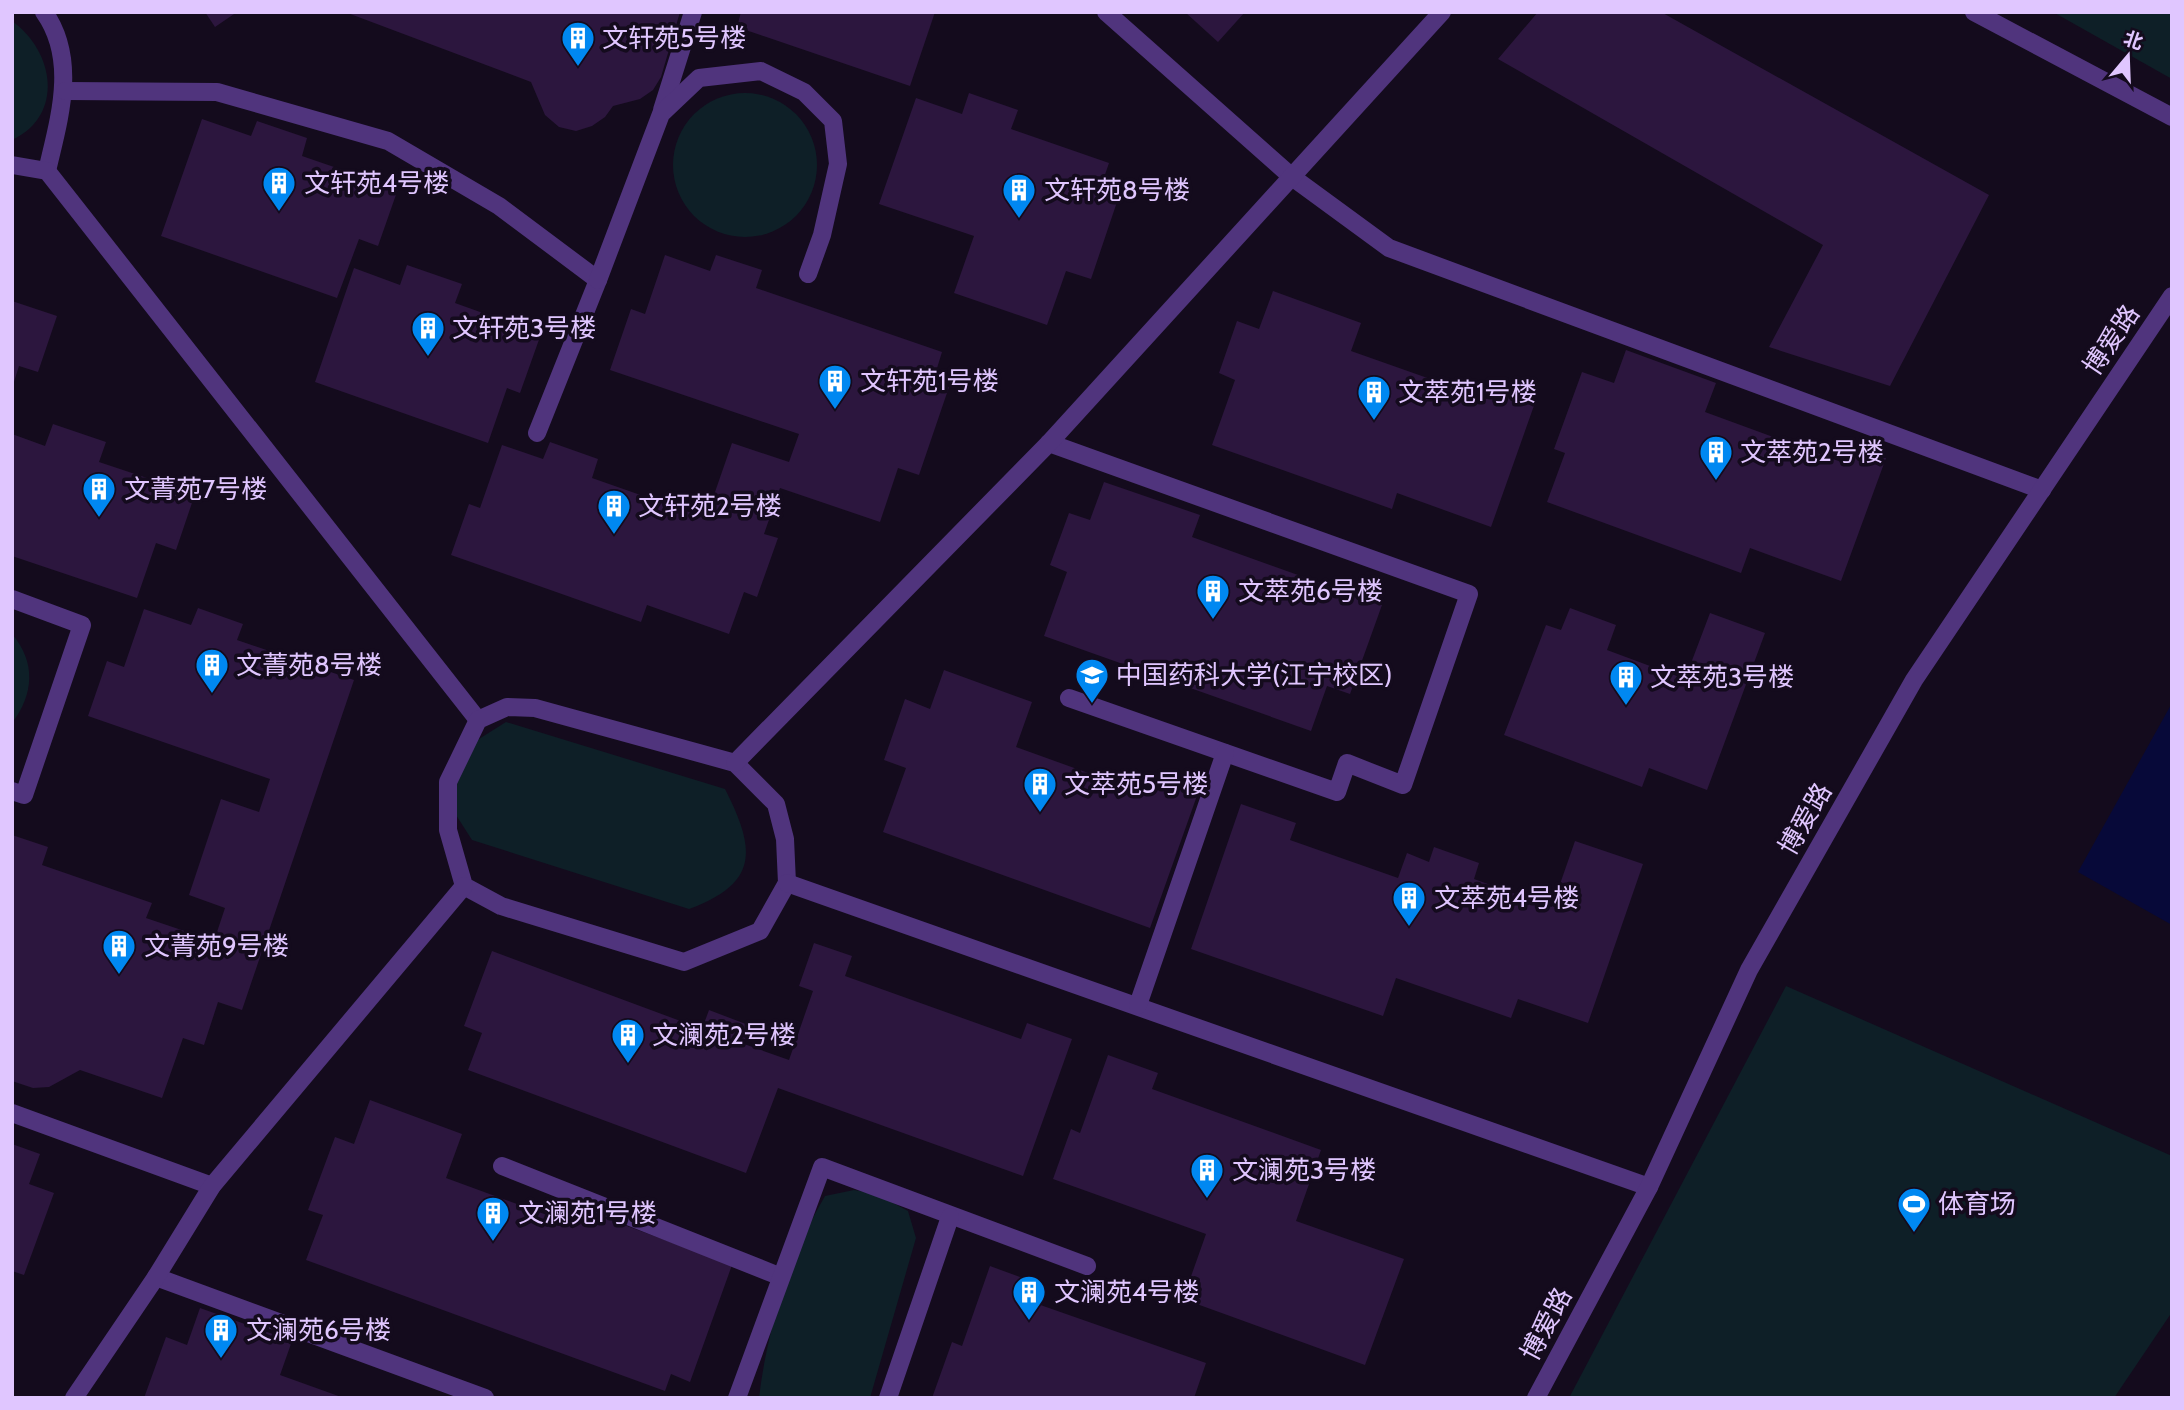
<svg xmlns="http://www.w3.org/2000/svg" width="2184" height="1410" viewBox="0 0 2184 1410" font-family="Cabin,'Noto Sans SC',sans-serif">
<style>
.green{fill:#0e1f27}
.water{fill:#070939}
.building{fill:#2c163e}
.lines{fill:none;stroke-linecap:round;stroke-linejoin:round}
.service{stroke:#50347d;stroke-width:18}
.minor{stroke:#50347d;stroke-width:18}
.labels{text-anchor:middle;stroke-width:7;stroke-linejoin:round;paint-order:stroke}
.poi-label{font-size:26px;fill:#e0c6ff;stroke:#140b1d;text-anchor:start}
.street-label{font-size:26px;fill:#e0c6ff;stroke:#140b1d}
</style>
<rect width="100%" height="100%" fill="#140b1d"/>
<g class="green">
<polygon points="2053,12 2172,12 2172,79"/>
<path d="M12,21C54,51 65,115 12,140Z"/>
<circle cx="745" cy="165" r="72"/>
<path d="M12,634C36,662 34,694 12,723Z"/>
<path d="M506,722L725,789C756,850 759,883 689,909L472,840L456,815L457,777L471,744Z"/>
<polygon points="1786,986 2172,1156 2172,1312 2114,1398 1569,1398"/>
<path d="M854,1190L877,1194L908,1211L916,1238L870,1398H759C767,1329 790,1256 825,1196Z"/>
</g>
<polygon class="water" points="2172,703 2172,925 2078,872"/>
<g class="building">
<polygon points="205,12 237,12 215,27"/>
<polygon points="345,12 680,12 661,77 653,90 640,99 613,106 605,117 592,126 576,131 559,127 545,115 531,82"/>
<polygon points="741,12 935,12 910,86 737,27"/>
<polygon points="1185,12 1245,12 1218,42"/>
<polygon points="1538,12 1661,12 1989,195 1890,386 1769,347 1823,245 1498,59"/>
<polygon points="969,93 1018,110 1011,129 1109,163 1099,192 1118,199 1091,279 1066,271 1047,325 954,293 974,236 879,204 916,98 962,114"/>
<polygon points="202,119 251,136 257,121 307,138 302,156 398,189 378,246 359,239 337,298 161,236"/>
<polygon points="665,255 710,271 716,255 762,270 756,288 942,352 933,381 949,387 919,475 898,468 880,522 780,488 764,534 778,538 757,597 744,592 729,634 647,605 641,622 451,555 469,504 480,508 502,445 543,459 550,442 598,459 592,478 706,518 732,443 789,462 799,434 610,370 631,309 645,314"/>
<polygon points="407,265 462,284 455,303 541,334 520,393 507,388 488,443 315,382 354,268 400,285"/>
<polygon points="1273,291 1361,323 1351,351 1487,399 1491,385 1536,400 1491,527 1397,493 1392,509 1212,445 1235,380 1219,373 1237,321 1259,329"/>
<polygon points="12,301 57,316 38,372 19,366 13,385"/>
<polygon points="1626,350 1716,383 1705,412 1844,463 1851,445 1886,458 1841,581 1750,548 1741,573 1547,502 1565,453 1554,449 1582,372 1614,383"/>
<polygon points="53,424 106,442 99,462 195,494 176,550 156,543 137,598 12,556 12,434 45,446"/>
<polygon points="1104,482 1200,515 1192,537 1382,605 1350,694 1327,686 1311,731 1044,636 1067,572 1050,565 1069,513 1090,520"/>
<polygon points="198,608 243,624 237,640 354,680 242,1010 218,1002 204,1045 183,1038 162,1098 80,1070 49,1087 33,1088 12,1081 12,835 48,847 42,865 152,903 146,918 214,941 225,908 189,895 221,799 259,812 270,779 88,716 107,661 124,667 144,609 191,625"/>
<polygon points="1570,608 1616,625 1607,650 1685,679 1710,613 1765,633 1707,790 1649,768 1642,787 1504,735 1546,625 1561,630"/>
<polygon points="944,670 1032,702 1016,747 1152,796 1159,776 1199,790 1150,928 883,832 906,768 884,760 905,699 930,709"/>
<polygon points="1241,804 1296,823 1290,840 1398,878 1407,853 1429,862 1434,847 1479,863 1474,879 1552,907 1575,841 1643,864 1588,1023 1518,999 1511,1018 1396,978 1383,1016 1191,949"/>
<polygon points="814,943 852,956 845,976 1021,1039 1027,1023 1072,1039 1023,1176 778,1088 746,1173 468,1070 482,1033 464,1026 492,951 702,1029 709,1010 751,1026 744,1044 789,1060 813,991 799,986"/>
<polygon points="1108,1055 1158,1073 1152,1089 1321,1150 1296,1221 1404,1259 1365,1365 1183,1299 1206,1234 1053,1179 1071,1129 1080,1133"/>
<polygon points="370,1100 462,1134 446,1178 577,1226 584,1210 732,1265 690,1382 671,1374 665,1391 306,1260 323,1215 308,1210 335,1137 354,1144"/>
<polygon points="12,1144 40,1154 29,1184 54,1193 24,1275 12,1271"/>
<polygon points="990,1266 1036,1283 1029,1301 1206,1363 1194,1398 932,1398 952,1342 962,1346"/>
<polygon points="200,1308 292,1341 280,1375 344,1398 144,1398 166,1337 187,1345"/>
</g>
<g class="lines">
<polyline class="service" points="1106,12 1292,177 1389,248 2042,490"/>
<g class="minor">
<path d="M44,12C78,60 59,119 47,171"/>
<polyline points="1974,12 2172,117"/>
<polyline points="65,91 217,92 388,141 499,206 598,280 537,433"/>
<polyline points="662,110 693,12"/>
<polyline points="12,165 47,171 478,720"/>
<polyline points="598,280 661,114 699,78 761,71 804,92 833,121 838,164 822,235 808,274"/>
<polyline points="1049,443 1469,594 1403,785 1347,763 1337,792 1069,698"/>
<polyline points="12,599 82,625 24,795 12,791"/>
<polygon points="507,707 535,708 735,763 776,804 785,839 787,883 760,931 684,962 501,906 464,886 448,830 448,782 478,720"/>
<polyline points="735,763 1049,443 1442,12"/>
<polyline points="787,883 1649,1187"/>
<polyline points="1138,1005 1225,753"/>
<polyline points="12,1113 212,1186"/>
<polyline points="502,1166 779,1276"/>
<polyline points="156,1277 485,1398"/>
<polyline points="74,1398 156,1277 212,1186 464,886"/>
<polyline points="737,1398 822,1167 1087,1266"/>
<polyline points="888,1398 950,1217"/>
<polyline points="1536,1398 1649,1187 1749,970 1914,680 2172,296"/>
</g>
</g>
<defs>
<symbol id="building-pin" viewBox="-11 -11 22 30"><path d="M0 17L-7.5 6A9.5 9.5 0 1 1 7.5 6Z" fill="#0088f1" stroke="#140b1d"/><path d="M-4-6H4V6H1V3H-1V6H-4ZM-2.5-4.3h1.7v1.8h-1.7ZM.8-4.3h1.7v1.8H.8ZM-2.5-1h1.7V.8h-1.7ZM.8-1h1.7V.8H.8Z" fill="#fff"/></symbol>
<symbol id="university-pin" viewBox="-11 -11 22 30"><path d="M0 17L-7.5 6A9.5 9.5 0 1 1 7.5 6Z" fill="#0088f1" stroke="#140b1d"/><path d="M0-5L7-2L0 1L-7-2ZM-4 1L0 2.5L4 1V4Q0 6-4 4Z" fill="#fff"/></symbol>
<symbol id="stadium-pin" viewBox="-11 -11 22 30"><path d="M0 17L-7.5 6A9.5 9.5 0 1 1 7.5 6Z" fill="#0088f1" stroke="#140b1d"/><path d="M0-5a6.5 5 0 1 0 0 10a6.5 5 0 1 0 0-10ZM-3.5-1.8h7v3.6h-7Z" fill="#fff"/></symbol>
</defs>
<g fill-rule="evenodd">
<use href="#building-pin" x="559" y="19" width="38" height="52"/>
<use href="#building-pin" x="260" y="164" width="38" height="52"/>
<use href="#building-pin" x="1000" y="171" width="38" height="52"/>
<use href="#building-pin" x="409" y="309" width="38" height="52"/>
<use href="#building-pin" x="816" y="362" width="38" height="52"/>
<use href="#building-pin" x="1355" y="373" width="38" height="52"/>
<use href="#building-pin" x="1697" y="433" width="38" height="52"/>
<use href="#building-pin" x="80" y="470" width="38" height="52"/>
<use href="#building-pin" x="595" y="487" width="38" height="52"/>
<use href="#building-pin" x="1194" y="572" width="38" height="52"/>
<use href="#building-pin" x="193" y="646" width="38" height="52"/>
<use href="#university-pin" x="1073" y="656" width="38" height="52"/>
<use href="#building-pin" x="1607" y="658" width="38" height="52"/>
<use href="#building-pin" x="1021" y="765" width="38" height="52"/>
<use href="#building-pin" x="1390" y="879" width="38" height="52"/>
<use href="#building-pin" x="100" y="927" width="38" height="52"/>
<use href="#building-pin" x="609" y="1016" width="38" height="52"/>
<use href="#building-pin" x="1188" y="1151" width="38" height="52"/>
<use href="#stadium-pin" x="1895" y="1185" width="38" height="52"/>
<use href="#building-pin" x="474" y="1194" width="38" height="52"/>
<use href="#building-pin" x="1010" y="1273" width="38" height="52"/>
<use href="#building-pin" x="202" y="1311" width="38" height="52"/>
</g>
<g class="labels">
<g class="poi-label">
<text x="602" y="47">文轩苑5号楼</text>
<text x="304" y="192">文轩苑4号楼</text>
<text x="1044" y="199">文轩苑8号楼</text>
<text x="452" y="337">文轩苑3号楼</text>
<text x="860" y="390">文轩苑1号楼</text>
<text x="1398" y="401">文萃苑1号楼</text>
<text x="1740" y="461">文萃苑2号楼</text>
<text x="124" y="498">文菁苑7号楼</text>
<text x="638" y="515">文轩苑2号楼</text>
<text x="1238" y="600">文萃苑6号楼</text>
<text x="236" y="674">文菁苑8号楼</text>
<text x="1116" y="684">中国药科大学(江宁校区)</text>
<text x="1650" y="686">文萃苑3号楼</text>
<text x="1064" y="793">文萃苑5号楼</text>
<text x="1434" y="907">文萃苑4号楼</text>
<text x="144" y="955">文菁苑9号楼</text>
<text x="652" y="1044">文澜苑2号楼</text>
<text x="1232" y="1179">文澜苑3号楼</text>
<text x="1938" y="1213">体育场</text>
<text x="518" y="1222">文澜苑1号楼</text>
<text x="1054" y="1301">文澜苑4号楼</text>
<text x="246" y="1339">文澜苑6号楼</text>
</g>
<g class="street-label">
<text transform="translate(2111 340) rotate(-56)" y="9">博爱路</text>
<text transform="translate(1805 819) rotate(-60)" y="9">博爱路</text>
<text transform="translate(1546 1324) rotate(-62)" y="9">博爱路</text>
</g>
</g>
<rect width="2184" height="1410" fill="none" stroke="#e0c6ff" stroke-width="28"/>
<g transform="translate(2128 56) rotate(19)" stroke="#140b1d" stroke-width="5" paint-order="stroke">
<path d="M0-5L12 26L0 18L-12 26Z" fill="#e0c6ff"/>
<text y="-10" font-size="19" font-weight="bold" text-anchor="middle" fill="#e0c6ff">北</text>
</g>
</svg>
